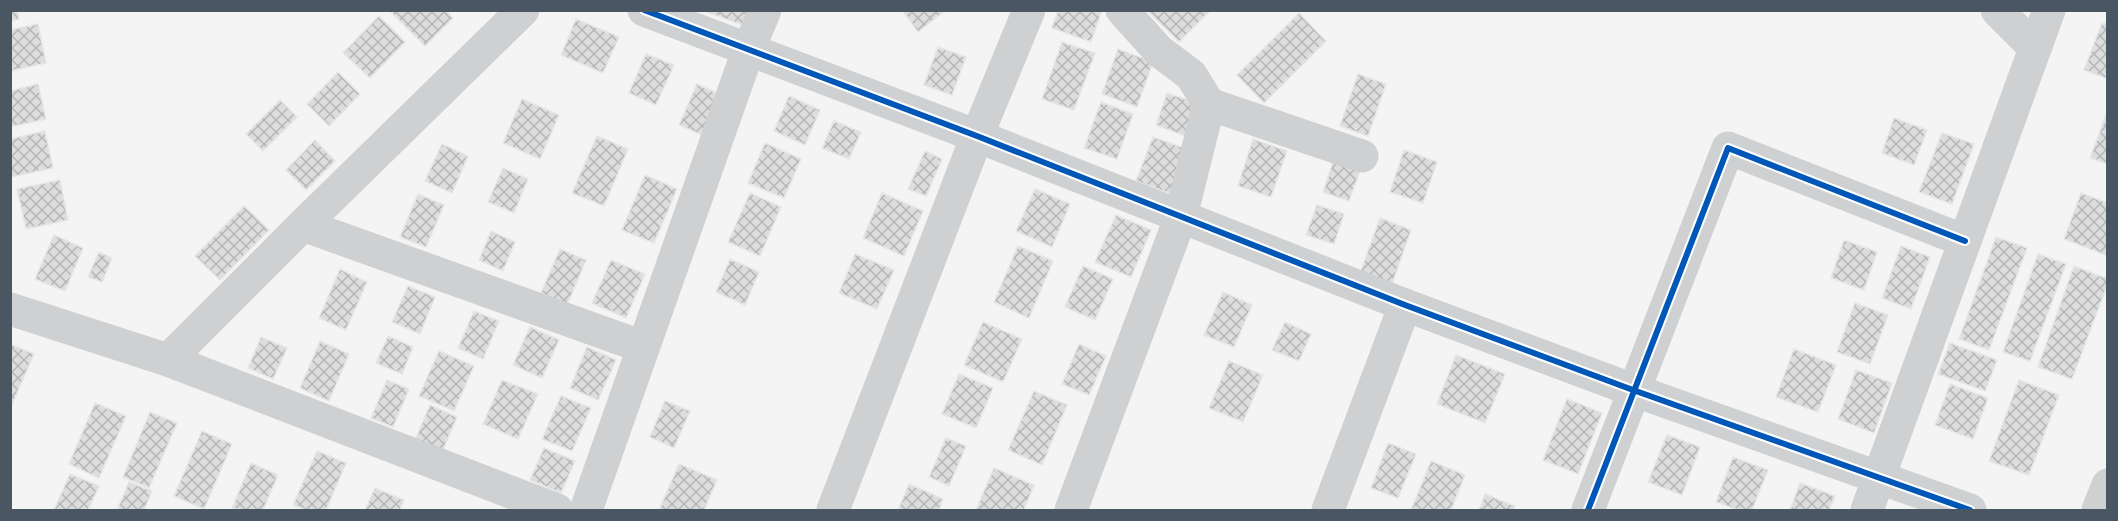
<svg xmlns="http://www.w3.org/2000/svg" width="2118" height="521" viewBox="0 0 2118 521" font-family="'Titillium Web',sans-serif">
<style>
.building{fill:url(#building-cross-hatch);stroke:#e5e6e7;stroke-width:1.5}
.lines{fill:none;stroke-linecap:round;stroke-linejoin:round}
.minor{stroke:#ced0d2;stroke-width:33}
.cycleway-casing{stroke:#fff;stroke-width:10}
.cycleway{stroke:#0057b8;stroke-width:6}
</style>
<defs>
<pattern id="building-cross-hatch" width="8" height="8" patternUnits="userSpaceOnUse" patternTransform="scale(1.5)"><rect width="8" height="8" fill="#ddddde"/><path d="M0 0l8 8M0 8l8-8" fill="none" stroke="#b5b6b7"/></pattern>
</defs>
<rect width="100%" height="100%" fill="#f4f4f4"/>
<g class="building">
<polygon points="10,10 17,10 19,19 10,21"/>
<polygon points="389,10 445,10 453,18 425,46"/>
<polygon points="701,10 754,10 748,27"/>
<polygon points="902,10 946,10 918,32"/>
<polygon points="1058,10 1102,10 1091,42 1052,28"/>
<polygon points="1150,10 1211,10 1179,42 1149,12"/>
<polygon points="1299,13 1326,41 1264,103 1237,75"/>
<polygon points="379,16 405,42 370,78 343,53"/>
<polygon points="576,19 619,37 603,73 561,55"/>
<polygon points="2102,23 2108,24 2108,79 2084,70"/>
<polygon points="38,24 46,63 10,71 10,30"/>
<polygon points="1062,42 1095,53 1074,110 1042,99"/>
<polygon points="938,47 966,57 952,95 924,85"/>
<polygon points="1118,49 1153,62 1137,107 1102,94"/>
<polygon points="646,54 674,65 656,105 629,93"/>
<polygon points="338,72 360,94 329,126 307,104"/>
<polygon points="1358,74 1386,84 1368,136 1340,126"/>
<polygon points="38,84 46,119 10,127 10,91"/>
<polygon points="697,84 719,94 702,135 679,125"/>
<polygon points="1167,93 1200,104 1188,137 1156,125"/>
<polygon points="789,96 820,110 805,145 774,131"/>
<polygon points="522,99 559,115 540,159 503,143"/>
<polygon points="280,100 297,117 263,151 246,134"/>
<polygon points="1101,102 1133,114 1117,159 1084,148"/>
<polygon points="2108,110 2108,164 2090,158"/>
<polygon points="1894,118 1927,130 1914,165 1882,153"/>
<polygon points="834,121 861,132 849,159 822,148"/>
<polygon points="45,131 53,168 11,177 10,139"/>
<polygon points="1942,133 1974,144 1952,204 1919,192"/>
<polygon points="597,136 628,149 604,206 572,193"/>
<polygon points="1153,137 1187,149 1171,194 1136,181"/>
<polygon points="1253,139 1287,151 1271,197 1238,186"/>
<polygon points="315,140 335,161 306,190 286,170"/>
<polygon points="765,143 801,159 784,198 748,183"/>
<polygon points="442,144 468,156 452,193 425,181"/>
<polygon points="1404,150 1437,162 1423,203 1390,192"/>
<polygon points="925,151 942,159 926,196 908,189"/>
<polygon points="1333,162 1360,171 1349,201 1323,192"/>
<polygon points="503,168 528,179 514,213 488,202"/>
<polygon points="645,175 677,189 654,243 622,230"/>
<polygon points="60,180 68,220 26,229 17,189"/>
<polygon points="1035,189 1070,204 1052,247 1016,231"/>
<polygon points="750,193 781,207 760,256 728,242"/>
<polygon points="882,193 923,211 904,256 863,238"/>
<polygon points="2081,193 2108,203 2108,256 2064,239"/>
<polygon points="418,194 444,205 426,247 400,237"/>
<polygon points="1317,205 1344,214 1334,244 1306,235"/>
<polygon points="244,206 269,230 220,280 195,256"/>
<polygon points="1116,215 1151,230 1131,277 1095,262"/>
<polygon points="1380,218 1411,230 1392,284 1360,273"/>
<polygon points="491,231 515,242 503,271 479,260"/>
<polygon points="54,235 83,248 65,291 35,279"/>
<polygon points="1996,237 2027,248 1989,350 1959,339"/>
<polygon points="1844,240 1877,252 1864,290 1831,278"/>
<polygon points="1018,246 1053,261 1029,318 994,302"/>
<polygon points="1901,246 1930,257 1911,309 1882,298"/>
<polygon points="560,249 586,260 567,305 541,293"/>
<polygon points="99,252 112,258 102,282 88,277"/>
<polygon points="855,254 894,270 877,309 839,293"/>
<polygon points="2038,254 2066,264 2030,361 2003,352"/>
<polygon points="730,259 759,272 745,305 716,292"/>
<polygon points="611,260 645,274 626,318 592,303"/>
<polygon points="1083,266 1113,279 1095,320 1065,307"/>
<polygon points="2074,266 2108,279 2108,283 2072,379 2038,367"/>
<polygon points="340,269 367,282 346,330 319,318"/>
<polygon points="408,286 435,297 420,334 392,322"/>
<polygon points="1223,292 1252,305 1234,347 1204,335"/>
<polygon points="1855,303 1888,315 1870,364 1837,352"/>
<polygon points="474,311 499,321 483,359 458,348"/>
<polygon points="983,322 1022,339 1003,382 964,365"/>
<polygon points="1285,322 1311,334 1299,361 1272,350"/>
<polygon points="530,327 559,340 542,378 513,365"/>
<polygon points="388,336 413,347 402,374 376,363"/>
<polygon points="261,337 287,348 273,379 248,368"/>
<polygon points="320,341 349,354 329,401 300,388"/>
<polygon points="1950,343 1997,360 1985,391 1938,374"/>
<polygon points="10,344 34,354 10,409"/>
<polygon points="1079,344 1106,356 1089,395 1062,384"/>
<polygon points="587,347 616,360 598,400 570,388"/>
<polygon points="1794,349 1836,365 1818,412 1776,397"/>
<polygon points="439,351 474,366 454,411 419,396"/>
<polygon points="1456,355 1505,374 1485,423 1437,404"/>
<polygon points="1229,361 1263,375 1243,422 1209,408"/>
<polygon points="1856,370 1892,383 1874,433 1838,419"/>
<polygon points="959,374 993,388 976,428 942,414"/>
<polygon points="387,380 409,389 393,427 371,418"/>
<polygon points="502,380 538,394 518,439 483,424"/>
<polygon points="2019,380 2059,395 2029,475 1989,461"/>
<polygon points="1950,384 1988,398 1973,439 1935,425"/>
<polygon points="1034,391 1067,405 1042,465 1008,450"/>
<polygon points="561,396 591,408 572,451 542,439"/>
<polygon points="1567,399 1602,413 1578,474 1543,460"/>
<polygon points="665,401 690,411 674,448 650,437"/>
<polygon points="95,403 126,416 99,478 69,464"/>
<polygon points="430,405 457,417 440,457 413,445"/>
<polygon points="150,412 177,423 149,488 123,477"/>
<polygon points="202,431 232,444 204,509 174,496"/>
<polygon points="1667,435 1700,447 1682,495 1648,482"/>
<polygon points="946,438 966,446 949,486 929,477"/>
<polygon points="1388,443 1416,454 1398,498 1371,488"/>
<polygon points="544,448 575,461 561,493 530,480"/>
<polygon points="317,451 346,463 326,510 306,510 293,505"/>
<polygon points="1733,457 1768,470 1752,510 1739,510 1716,502"/>
<polygon points="1431,461 1465,475 1451,510 1411,510"/>
<polygon points="251,463 278,475 263,510 239,510 232,508"/>
<polygon points="679,464 717,480 704,510 659,510"/>
<polygon points="994,468 1034,485 1024,510 976,510"/>
<polygon points="70,474 99,486 88,510 54,510"/>
<polygon points="129,482 152,491 144,510 117,510"/>
<polygon points="1800,483 1835,496 1829,510 1790,510"/>
<polygon points="909,484 943,499 939,510 898,510"/>
<polygon points="375,488 404,500 400,510 365,510"/>
<polygon points="1485,494 1515,506 1513,510 1479,510"/>
</g>
<g class="lines">
<g class="minor">
<polyline points="644,10 977,136 1405,305 1633,390 1970,510"/>
<polyline points="1997,10 2035,48"/>
<polyline points="1209,104 1362,156"/>
<polyline points="303,225 643,347"/>
<polyline points="10,309 168,360 557,510"/>
<polyline points="168,360 303,225 523,10"/>
<polyline points="586,510 748,51 765,10"/>
<polyline points="833,510 977,136 1029,10"/>
<polyline points="1071,510 1181,216 1209,104 1191,75 1159,51 1122,10"/>
<polyline points="1328,510 1405,305"/>
<polyline points="1588,510 1728,148 1965,241"/>
<polyline points="1867,510 2049,10"/>
<polyline points="2098,510 2108,485"/>
</g>
<defs>
<g id="cycleway">
<polyline points="644,10 977,136 1405,305 1633,390 1970,510"/>
<polyline points="1588,510 1728,148 1965,241"/>
</g>
</defs>
<use href="#cycleway" class="cycleway-casing"/>
<use href="#cycleway" class="cycleway"/>
</g>
<rect width="2118" height="521" fill="none" stroke="#4a5661" stroke-width="24"/>
</svg>
